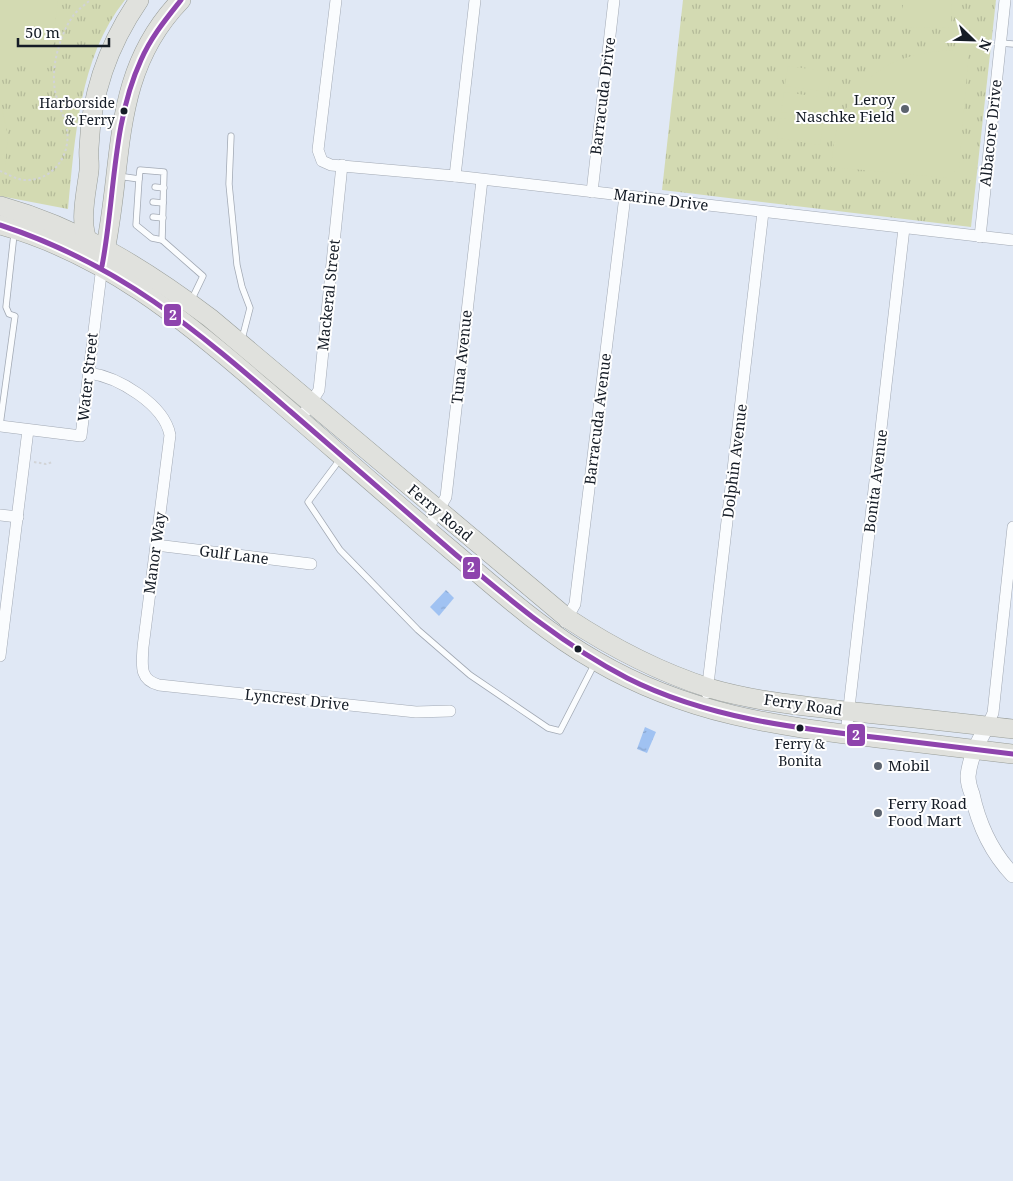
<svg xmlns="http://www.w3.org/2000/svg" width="1013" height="1181" viewBox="0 0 1013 1181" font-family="'Noto Serif',serif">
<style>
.park{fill:url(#park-tufts)}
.garden{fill:#d3dab2}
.water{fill:url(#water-ripples)}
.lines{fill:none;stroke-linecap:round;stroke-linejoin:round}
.service-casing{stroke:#a2a9b4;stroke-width:7}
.minor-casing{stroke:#a2a9b4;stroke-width:12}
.tertiary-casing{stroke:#a2a9b4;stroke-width:16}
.primary-casing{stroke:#979c98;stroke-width:20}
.path{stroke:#d2d4d7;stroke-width:2;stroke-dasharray:2.5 2.5;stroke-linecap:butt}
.service{stroke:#fafcfe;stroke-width:5.5}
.minor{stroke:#fafcfe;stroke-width:11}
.tertiary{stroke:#fafcfe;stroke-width:15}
.primary{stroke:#e0e1dd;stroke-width:19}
.bus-1-casing{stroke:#fff;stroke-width:9}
.bus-1{stroke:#8e44ad;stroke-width:5}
.poi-dot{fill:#5c636e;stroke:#fff;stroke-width:2}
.bus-dot{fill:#151c26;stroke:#fff;stroke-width:2}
.labels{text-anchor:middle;stroke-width:4;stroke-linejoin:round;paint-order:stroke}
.bus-label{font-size:14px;fill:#151c26;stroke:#fff;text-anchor:end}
.street-label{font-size:15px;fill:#151c26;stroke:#fff}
.poi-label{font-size:15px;fill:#151c26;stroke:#fff;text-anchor:start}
.line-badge{stroke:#fff;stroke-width:2}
.badge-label{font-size:14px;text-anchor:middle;font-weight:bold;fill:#fff}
</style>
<defs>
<pattern id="park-tufts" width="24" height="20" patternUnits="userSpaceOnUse" patternTransform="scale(1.25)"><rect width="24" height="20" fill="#d3dab2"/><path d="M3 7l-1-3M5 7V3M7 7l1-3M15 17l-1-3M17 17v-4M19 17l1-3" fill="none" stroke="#b4ba99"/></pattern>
<pattern id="water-ripples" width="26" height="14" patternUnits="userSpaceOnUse" patternTransform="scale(1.25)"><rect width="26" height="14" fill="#a0c2f2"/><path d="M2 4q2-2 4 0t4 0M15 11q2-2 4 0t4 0" fill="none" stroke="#89a6cf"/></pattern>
</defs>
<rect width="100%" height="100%" fill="#e0e8f5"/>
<g class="park">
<path d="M0,0H125C79,57 75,139 68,209L0,196Z"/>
<polygon points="683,0 996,0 971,227 662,190"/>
</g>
<g class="garden">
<polygon points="0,0 58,0 50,68 0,63"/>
<polygon points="903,0 952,0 951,28 903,27"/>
<path d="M969,50L959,168L948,178L831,167C833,152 834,136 839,122C841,115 847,108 850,102C876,58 922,49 969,50Z"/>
<polygon points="788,66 831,72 828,92 785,86"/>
<polygon points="784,92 827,98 824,118 781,112"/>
<polygon points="0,100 8,136 5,165 0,165"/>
<polygon points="780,118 823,125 820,145 777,138"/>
</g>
<g class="water">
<polygon points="446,590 454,598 439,616 430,607"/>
<polygon points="645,727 656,732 647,753 637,749"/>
</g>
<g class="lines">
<defs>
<g id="service">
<polyline points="1000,43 1013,44"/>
<polyline points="231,136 229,184 237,265 242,287 250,308 242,339"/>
<polyline points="118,176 139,179 140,170 164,172 162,240 203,276 191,301"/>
<polyline points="139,179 136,225 152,238 162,240"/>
<polyline points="155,187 164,188"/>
<polyline points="153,202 163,203"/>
<polyline points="153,217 163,218"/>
<polyline points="0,425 15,316 9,314 6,307 14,234"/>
<polyline points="341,458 308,502 340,550 418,630 470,675 548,728 560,731 595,663"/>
</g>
<g id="minor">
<polyline points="336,0 318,150 322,161 331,165 455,176 1013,240"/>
<polyline points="455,176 475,0"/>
<polyline points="592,192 614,0"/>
<polyline points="980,237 1005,0"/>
<path d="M89,373C118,377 164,404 170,435L143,647C142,665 139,680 159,685L416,712L450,711"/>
<polyline points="300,420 319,390 342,165"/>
<polyline points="0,426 81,436 102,266"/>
<polyline points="0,515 18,517"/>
<polyline points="427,530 446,497 482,180"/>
<polyline points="156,545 311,564"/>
<polyline points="565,622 575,604 576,595 625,196"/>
<polyline points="0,656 28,430"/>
<polyline points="707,693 763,212"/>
<polyline points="987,726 993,713 1013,527"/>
<polyline points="846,734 904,228"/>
</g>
<path id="tertiary" d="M987,726C978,742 970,757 968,776C968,781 970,789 972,794C979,826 991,852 1013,875"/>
<g id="primary">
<path d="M0,206C79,228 145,269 210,318L567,618C611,647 659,672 709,688C757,702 806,706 855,712C908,717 960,723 1013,729"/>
<path d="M0,225C103,253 184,319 263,388C326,442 388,497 451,550C497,589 543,631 596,661C687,714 776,726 878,738C923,743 968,749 1013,754"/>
<path d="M90,246C78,226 86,194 89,171C90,163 88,155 89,148C91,93 108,45 139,0"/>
<path d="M103,260C125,166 108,75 181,0"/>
</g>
</defs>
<use href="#service" class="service-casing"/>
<use href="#minor" class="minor-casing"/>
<use href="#tertiary" class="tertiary-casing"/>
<use href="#primary" class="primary-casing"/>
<g class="path">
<path d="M0,171C7,174 18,180 25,180C55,181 73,152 66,125C62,110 54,96 54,81C53,60 61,33 73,16C77,10 85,5 90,0"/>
<polyline points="34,462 46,464 53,462"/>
</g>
<use href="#service" class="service"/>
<use href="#minor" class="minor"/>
<use href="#tertiary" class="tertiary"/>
<use href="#primary" class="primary"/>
<defs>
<g id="bus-1">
<path d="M0,225C120,264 196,330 290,411C345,459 400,507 455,554C510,600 563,645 627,678C708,719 801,729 890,739C931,744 972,749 1013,754"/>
<path d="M102,266C115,199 112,123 141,60C151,37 166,19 181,0"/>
</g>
</defs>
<use href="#bus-1" class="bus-1-casing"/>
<use href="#bus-1" class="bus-1"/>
</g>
<g class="poi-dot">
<circle cx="905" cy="109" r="5"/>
<circle cx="878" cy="766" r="5"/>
<circle cx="878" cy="813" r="5"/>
</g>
<g class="bus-dot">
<circle cx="124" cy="111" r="4.5"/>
<circle cx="578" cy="649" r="4.5"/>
<circle cx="800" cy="728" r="4.5"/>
</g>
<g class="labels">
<g class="bus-label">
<text x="115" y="108">Harborside<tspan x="115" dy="17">&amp; Ferry</tspan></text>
<text x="800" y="749" text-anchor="middle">Ferry &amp;<tspan x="800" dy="17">Bonita</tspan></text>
</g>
<g class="street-label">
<text transform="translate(603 96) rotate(-83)" y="5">Barracuda Drive</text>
<text transform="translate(991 133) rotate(-84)" y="5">Albacore Drive</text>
<text transform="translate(661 200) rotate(7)" y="5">Marine Drive</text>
<text transform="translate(329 295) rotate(-84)" y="5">Mackeral Street</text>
<text transform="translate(462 357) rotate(-84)" y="5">Tuna Avenue</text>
<text transform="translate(88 377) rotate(-84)" y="5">Water Street</text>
<text transform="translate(598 419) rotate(-83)" y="5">Barracuda Avenue</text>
<text transform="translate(735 461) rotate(-83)" y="5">Dolphin Avenue</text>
<text transform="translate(876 481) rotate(-83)" y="5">Bonita Avenue</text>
<text transform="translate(440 513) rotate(40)" y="5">Ferry Road</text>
<text transform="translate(155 553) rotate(-82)" y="5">Manor Way</text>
<text transform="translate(234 555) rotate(7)" y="5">Gulf Lane</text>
<text transform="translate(297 700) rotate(6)" y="5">Lyncrest Drive</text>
<text transform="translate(803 705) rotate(8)" y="5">Ferry Road</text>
</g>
<g class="poi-label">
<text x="895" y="105" text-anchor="end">Leroy<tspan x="895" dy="17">Naschke Field</tspan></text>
<text x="888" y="771">Mobil</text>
<text x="888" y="809">Ferry Road<tspan x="888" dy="17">Food Mart</tspan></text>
</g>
</g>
<g class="line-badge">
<rect x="163" y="303" width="19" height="24" rx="5" fill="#8e44ad"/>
<rect x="462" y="556" width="19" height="24" rx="5" fill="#8e44ad"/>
<rect x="846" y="723" width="20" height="24" rx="5" fill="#8e44ad"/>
</g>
<g class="badge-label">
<text x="173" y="320">2</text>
<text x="471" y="572">2</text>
<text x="856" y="740">2</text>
</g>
<g transform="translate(973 40) rotate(113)" stroke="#ffffff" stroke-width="4" paint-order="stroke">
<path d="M0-4L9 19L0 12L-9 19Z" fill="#151c26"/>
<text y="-8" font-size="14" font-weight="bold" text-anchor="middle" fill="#151c26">N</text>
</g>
<path d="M18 38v8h91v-8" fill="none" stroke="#151c26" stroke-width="2.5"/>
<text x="25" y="38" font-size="15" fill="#151c26" stroke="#ffffff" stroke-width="4" paint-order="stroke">50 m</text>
</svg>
